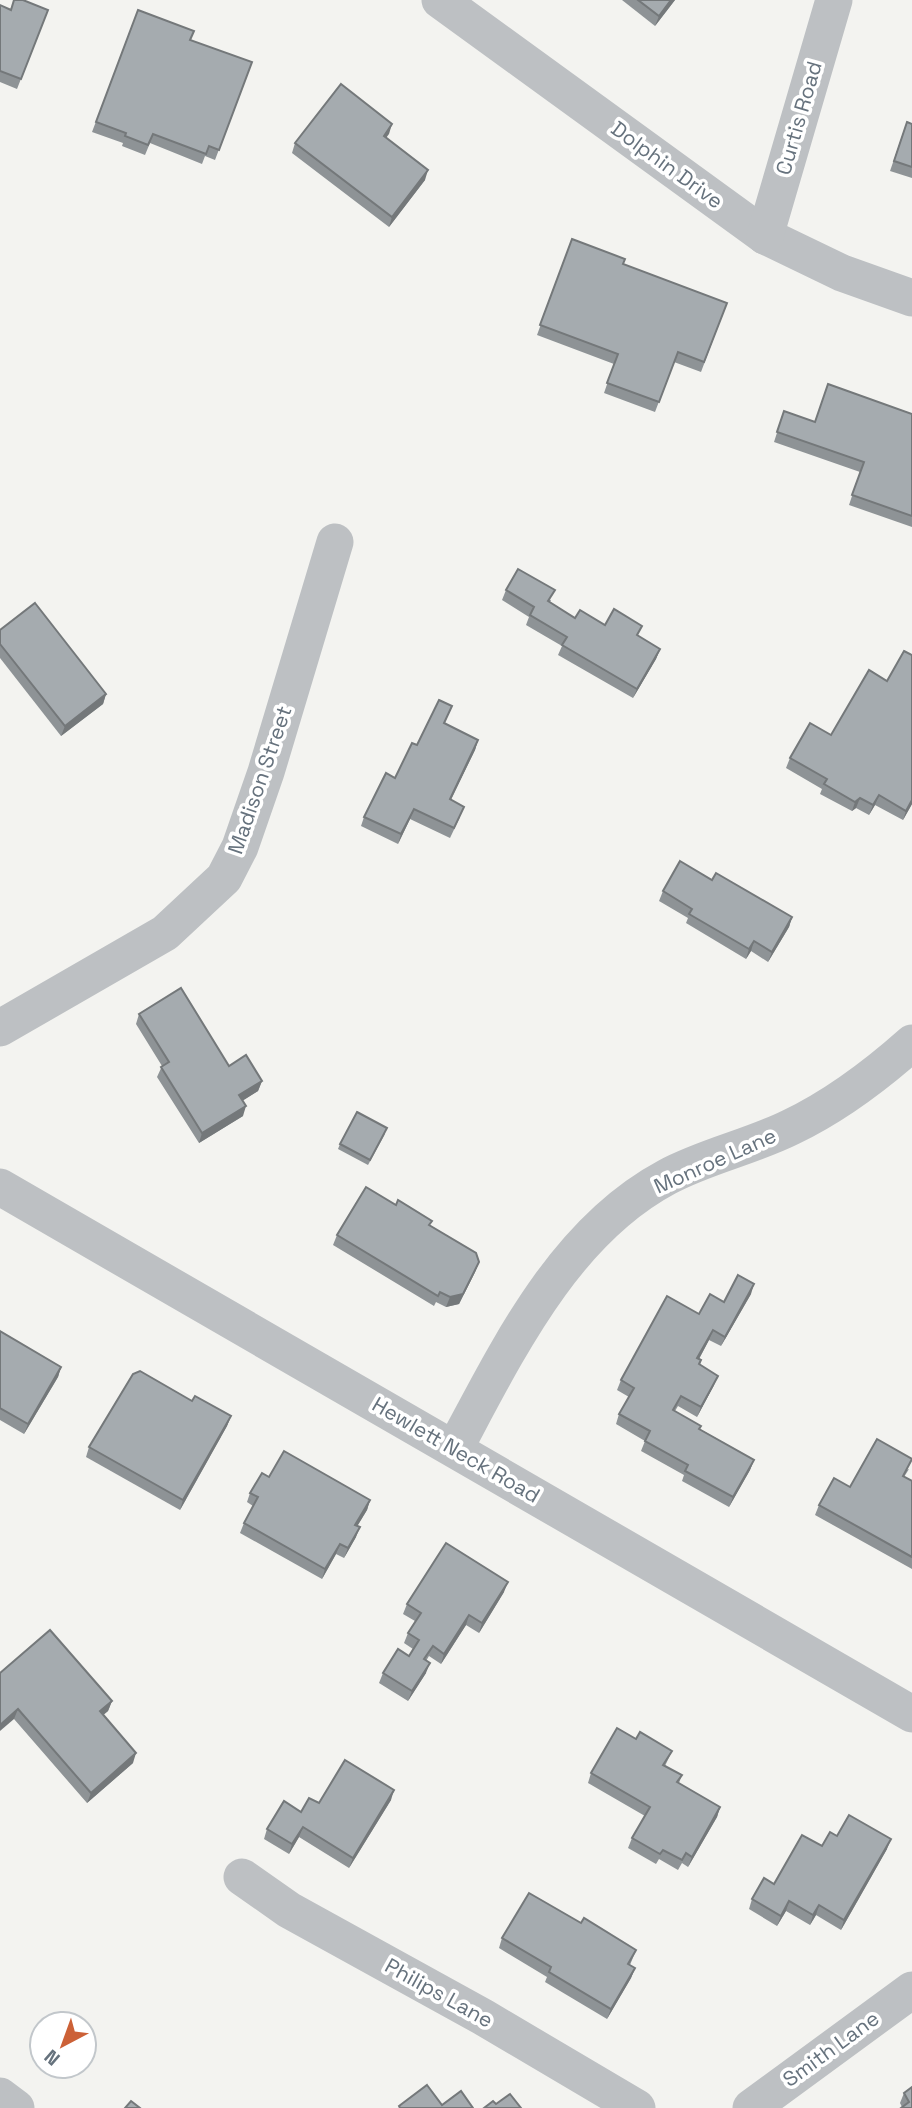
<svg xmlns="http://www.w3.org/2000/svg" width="912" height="2108" viewBox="0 0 912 2108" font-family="'Space Grotesk',sans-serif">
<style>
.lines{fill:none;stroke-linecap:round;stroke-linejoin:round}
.street{stroke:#bdc0c3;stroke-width:37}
.wall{fill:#8e9396}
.shaded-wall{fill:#74787a}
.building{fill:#a5abaf;stroke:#74787a;stroke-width:2}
.labels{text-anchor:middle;stroke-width:7;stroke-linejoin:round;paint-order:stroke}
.street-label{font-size:21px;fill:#66727d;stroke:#fff}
</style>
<rect width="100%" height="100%" fill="#f3f3f0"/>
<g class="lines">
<g class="street">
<polyline points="440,0 765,236 842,273 912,298"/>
<polyline points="765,236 834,0"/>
<polyline points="0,1028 165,933 224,878 240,847 266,772 335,542"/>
<polyline points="0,1187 912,1714"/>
<path d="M455,1448C508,1349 564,1232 667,1177C706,1156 751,1147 791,1127C835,1106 876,1075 912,1043"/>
<polyline points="242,1877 289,1910 483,2017 637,2108"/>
<polyline points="0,2096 16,2108"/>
<polyline points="751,2108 912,1990"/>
</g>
</g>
<g class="wall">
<polygon points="622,0 675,0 655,26"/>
<polygon points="0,5 11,10 48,10 17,89 0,82"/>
<polygon points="138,10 190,40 252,62 215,160 205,156 202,164 150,143 145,155 122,146 123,143 92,132"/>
<polygon points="907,122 912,124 912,178 890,171"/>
<polygon points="392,124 386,137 425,180 389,227 292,153 295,143"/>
<polygon points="572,239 623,264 727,303 701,372 674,362 655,412 604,393 614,364 537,335"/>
<polygon points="784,411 815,422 912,414 912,527 849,505 860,472 774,442"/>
<polygon points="506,590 551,600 550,602 575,618 605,625 638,636 660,649 656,659 633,698 558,655 562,646 526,625 529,617 502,600"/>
<polygon points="0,630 106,694 103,704 61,736 0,658"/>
<polygon points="452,706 444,724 478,740 475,750 451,800 460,817 450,838 410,819 398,844 361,826 364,817 395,778 417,745"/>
<polygon points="790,758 912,804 903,820 875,805 869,815 856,808 852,811 820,794 822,789 786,768"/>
<polygon points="712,880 792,917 789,927 768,962 751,951 746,959 686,923 688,918 659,901 663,891"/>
<polygon points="139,1014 229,1066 262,1081 258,1091 243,1100 243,1116 199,1143 157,1077 162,1066 136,1024"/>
<polygon points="385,1134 368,1165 338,1149 340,1144"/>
<polygon points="396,1205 432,1221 430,1225 479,1262 475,1272 459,1304 446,1307 436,1302 434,1306 333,1245 337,1235"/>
<polygon points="751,1294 721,1346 709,1340 699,1359 701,1360 700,1365 714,1385 697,1417 678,1406 675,1411 701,1426 700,1429 754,1460 750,1470 729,1507 682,1481 684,1475 641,1451 645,1441 616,1424 619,1414 629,1397 617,1390 621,1380 699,1314 724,1302"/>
<polygon points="0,1331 61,1367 58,1377 24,1434 0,1420"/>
<polygon points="192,1401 231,1416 227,1426 180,1510 86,1457 89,1447"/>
<polygon points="909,1469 904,1477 912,1481 912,1569 815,1515 819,1505 850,1487"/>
<polygon points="269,1477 370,1500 367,1510 357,1526 356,1537 344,1558 336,1554 322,1579 240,1533 244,1523 253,1506 247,1502 250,1493"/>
<polygon points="504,1592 479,1633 466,1625 441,1664 429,1656 426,1661 426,1673 408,1701 379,1683 383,1673 409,1656 413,1649 404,1643 408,1633 415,1621 403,1614 407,1604"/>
<polygon points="0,1673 112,1701 108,1711 103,1715 133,1763 87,1803 14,1719"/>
<polygon points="636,1739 672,1751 665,1766 682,1775 679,1783 720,1807 717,1817 688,1867 682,1863 678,1870 659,1859 656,1864 628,1848 632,1838 645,1816 588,1783 591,1773"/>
<polygon points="391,1800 349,1868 299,1837 289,1854 264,1839 267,1829 319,1803"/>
<polygon points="837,1836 887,1849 841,1930 816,1915 810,1925 786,1911 777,1926 749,1909 752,1899 774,1884 822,1846"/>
<polygon points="581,1923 636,1950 630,1965 635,1968 631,1978 607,2019 545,1982 547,1977 499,1948 502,1938"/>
<polygon points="912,2087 912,2108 902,2107 900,2103 904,2093"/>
</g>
<g class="shaded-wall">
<polygon points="671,0 675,0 655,26 659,16"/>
<polygon points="392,124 389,134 380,146 384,136"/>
<polygon points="428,170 425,180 389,227 392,217"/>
<polygon points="660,649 656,659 633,698 637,689"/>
<polygon points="106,694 103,704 61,736 65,726"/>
<polygon points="478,740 475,750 446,809 450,799"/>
<polygon points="879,795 875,805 869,815 873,805"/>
<polygon points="860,798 856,808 852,811 855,802"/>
<polygon points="912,800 912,804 903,820 906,811"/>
<polygon points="414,809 410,819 398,844 401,834"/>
<polygon points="792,917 789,927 768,962 772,952"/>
<polygon points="754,941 751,951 746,959 749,949"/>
<polygon points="262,1081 258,1091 236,1105 239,1095"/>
<polygon points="246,1106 243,1116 199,1143 202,1133"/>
<polygon points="479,1262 475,1272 459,1304 446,1307 450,1297"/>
<polygon points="754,1284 751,1294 721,1346 725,1337"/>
<polygon points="713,1330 709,1340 694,1368 697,1358"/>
<polygon points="61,1367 58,1377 24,1434 28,1424"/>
<polygon points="718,1376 714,1385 697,1417 701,1407"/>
<polygon points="231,1416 227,1426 180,1510 183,1500"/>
<polygon points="754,1460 750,1470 729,1507 733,1497"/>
<polygon points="370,1500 367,1510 352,1535 355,1525"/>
<polygon points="360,1527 356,1537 344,1558 348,1548"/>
<polygon points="340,1544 336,1554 322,1579 325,1569"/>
<polygon points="508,1582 504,1592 479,1633 482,1623"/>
<polygon points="469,1615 466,1625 441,1664 444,1654"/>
<polygon points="430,1663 426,1673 408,1701 412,1691"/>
<polygon points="112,1701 108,1711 96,1721 100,1711"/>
<polygon points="18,1709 14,1719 0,1731 0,1725"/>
<polygon points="136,1753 133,1763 87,1803 91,1793"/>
<polygon points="394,1790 391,1800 349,1868 353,1858"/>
<polygon points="720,1807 717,1817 688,1867 692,1857"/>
<polygon points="303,1827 299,1837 289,1854 292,1844"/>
<polygon points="891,1839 887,1849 841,1930 844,1920"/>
<polygon points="789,1901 786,1911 777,1926 781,1916"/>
<polygon points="819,1905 816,1915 810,1925 813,1915"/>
<polygon points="635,1968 631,1978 607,2019 611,2009"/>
</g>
<g class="building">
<polygon points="14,0 23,0 48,10 21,79 0,71 0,5 11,10"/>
<polygon points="638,0 671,0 659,16"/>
<polygon points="138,10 194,31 190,40 252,62 219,150 209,146 206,154 153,134 148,145 125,136 126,133 96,122"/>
<polygon points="341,84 392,124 384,136 428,170 392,217 295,143"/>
<polygon points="907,122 912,124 912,167 894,161"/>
<polygon points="572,239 625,259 623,264 727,303 704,362 678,352 659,402 607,383 618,354 540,325"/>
<polygon points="828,384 912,414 912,516 852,495 864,462 777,432 784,411 815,422"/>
<polygon points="518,569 555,590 548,601 575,618 580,610 605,625 614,609 642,626 637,635 660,649 637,689 562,645 567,637 530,615 534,607 506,590"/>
<polygon points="35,603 106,694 65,726 0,644 0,630"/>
<polygon points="904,651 912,655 912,800 906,811 879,795 873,805 860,798 855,802 824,784 827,779 790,758 810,723 831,735 869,670 887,681"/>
<polygon points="439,700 452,706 444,723 478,740 450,799 464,807 454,828 414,809 401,834 364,817 386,773 395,778 412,743 417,745"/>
<polygon points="680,861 712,880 716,873 792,917 772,952 754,941 749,949 689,914 692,909 663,891"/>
<polygon points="181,988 229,1066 246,1055 262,1081 239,1095 246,1106 202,1133 161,1067 169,1062 139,1014"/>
<polygon points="357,1112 387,1128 370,1160 340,1144"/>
<polygon points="366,1187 396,1205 398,1200 432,1221 429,1225 476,1253 479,1262 463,1294 450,1297 440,1292 438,1296 337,1235"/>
<polygon points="738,1275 754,1284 725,1337 713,1330 697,1358 701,1360 699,1364 718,1376 701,1407 681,1396 673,1410 701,1426 699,1429 754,1460 733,1497 685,1471 688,1465 645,1441 650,1431 619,1414 634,1388 621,1380 667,1296 699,1314 710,1294 724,1302"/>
<polygon points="0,1331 61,1367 28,1424 0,1408"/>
<polygon points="140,1371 192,1401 195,1396 231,1416 183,1500 89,1447 133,1374"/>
<polygon points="877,1439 912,1459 903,1476 912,1481 912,1557 819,1505 834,1478 850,1487"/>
<polygon points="284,1451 370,1500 355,1525 360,1527 348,1548 340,1544 325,1569 244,1523 258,1497 250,1493 262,1473 269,1477"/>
<polygon points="446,1543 508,1582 482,1623 469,1615 444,1654 433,1646 424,1659 430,1663 412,1691 383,1673 398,1649 409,1656 419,1640 408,1633 421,1613 407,1604"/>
<polygon points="50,1630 112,1701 100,1711 136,1753 91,1793 18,1709 0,1725 0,1673"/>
<polygon points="617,1728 636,1739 640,1732 672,1751 663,1765 682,1775 677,1782 720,1807 692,1857 686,1853 682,1860 663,1850 660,1854 632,1838 650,1807 591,1773"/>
<polygon points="345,1760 394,1790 353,1858 303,1827 292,1844 267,1829 284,1801 301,1812 309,1798 319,1803"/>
<polygon points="849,1815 891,1839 844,1920 819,1905 813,1915 789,1901 781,1916 752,1899 764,1878 774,1884 802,1835 822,1846 830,1832 837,1836"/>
<polygon points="529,1893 581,1923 584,1918 636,1950 628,1964 635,1968 611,2009 549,1972 551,1967 502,1938"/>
<polygon points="427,2085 442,2105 461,2091 473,2108 400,2108 399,2106"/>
<polygon points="912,2087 912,2108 901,2108 909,2102 904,2093"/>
<polygon points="510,2094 521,2108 484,2108 493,2101 496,2104"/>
<polygon points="131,2101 140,2108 125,2108"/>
</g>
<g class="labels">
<g class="street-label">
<text transform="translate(799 118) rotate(-74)" y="7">Curtis Road</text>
<text transform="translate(667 165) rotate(36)" y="7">Dolphin Drive</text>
<text transform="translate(260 780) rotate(-71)" y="7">Madison Street</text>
<text transform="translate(715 1161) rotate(-24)" y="7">Monroe Lane</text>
<text transform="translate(456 1450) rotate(30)" y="7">Hewlett Neck Road</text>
<text transform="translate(439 1993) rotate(29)" y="7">Philips Lane</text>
<text transform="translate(831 2049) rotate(-36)" y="7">Smith Lane</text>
</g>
</g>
<g transform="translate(63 2045) rotate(221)"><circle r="33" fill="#ffffff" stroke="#c2c7cb" stroke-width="2"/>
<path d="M0-5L12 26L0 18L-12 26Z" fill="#cc6137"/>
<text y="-10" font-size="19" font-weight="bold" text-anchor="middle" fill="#66727d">N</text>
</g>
</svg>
